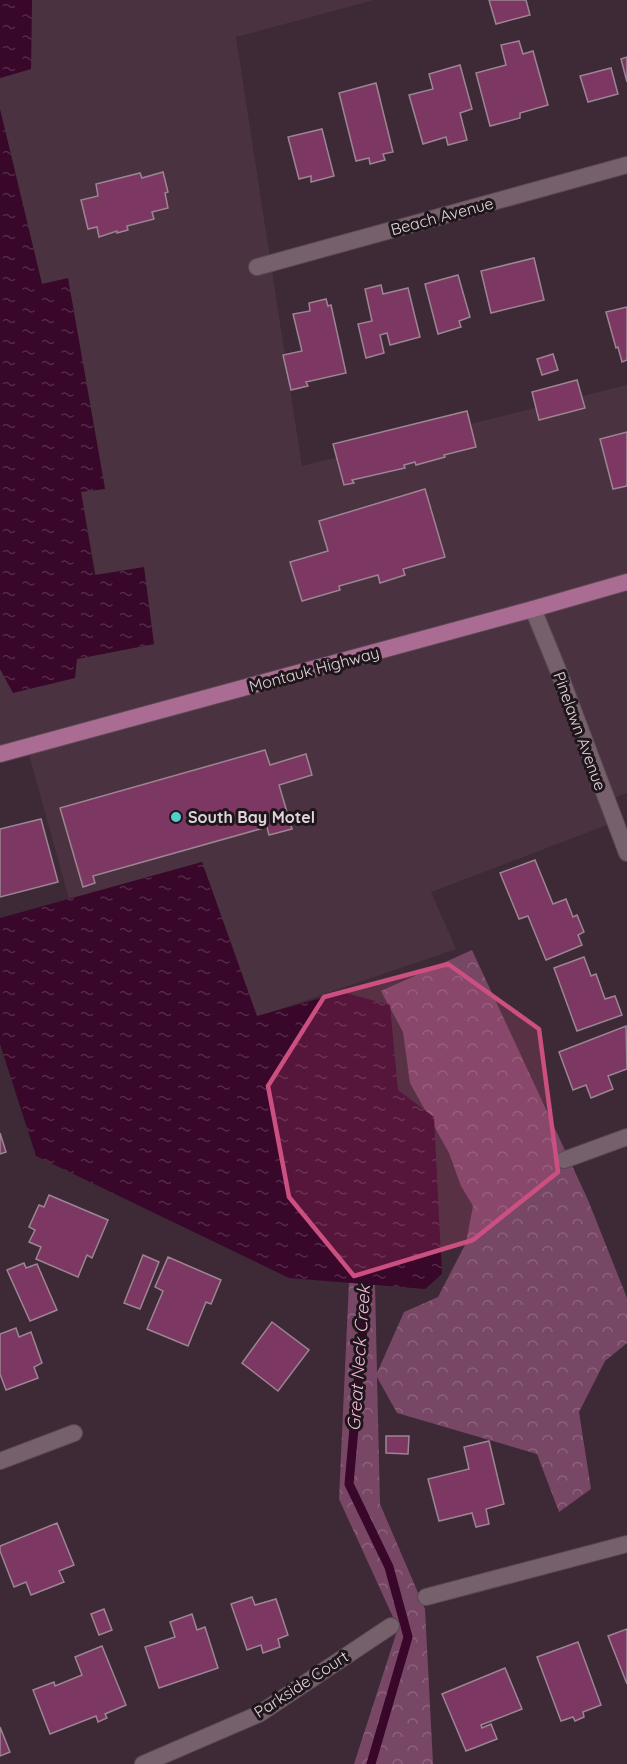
<svg xmlns="http://www.w3.org/2000/svg" width="627" height="1764" viewBox="0 0 627 1764" font-family="Quicksand,sans-serif">
<style>
.built{fill:#4b3241}
.forest{fill:url(#forest-crowns)}
.water{fill:url(#water-ripples)}
.lines{fill:none;stroke-linecap:round;stroke-linejoin:round}
.stream{stroke:#39072a;stroke-width:9}
.building{fill:#7c3763;stroke:#9c8592;stroke-width:1.5}
.minor-casing{stroke:#594952;stroke-width:18}
.primary-casing{stroke:#594952;stroke-width:18}
.minor{stroke:#75606c;stroke-width:16}
.primary{stroke:#aa6c92;stroke-width:16}
.marked{fill:#cb5081;fill-opacity:0.2;stroke:#cb5081;stroke-width:4.5;stroke-linejoin:round}
.poi-dot{fill:#53cdca;stroke:#1f161b;stroke-width:2}
.labels{text-anchor:middle;stroke-width:6;stroke-linejoin:round;paint-order:stroke}
.street-label{font-size:16px;fill:#e0d3da;stroke:#1f161b}
.poi-label{font-size:16px;font-weight:bold;fill:#e0d3da;stroke:#1f161b;text-anchor:start}
.water-label{font-size:18px;font-style:italic;fill:#f6b8dc;stroke:#1f161b}
</style>
<defs>
<pattern id="forest-crowns" width="20" height="18" patternUnits="userSpaceOnUse" patternTransform="scale(1.5)"><rect width="20" height="18" fill="#794766"/><path d="M2 6a3 3 0 1 1 6 0M12 15a3 3 0 1 1 6 0" fill="none" stroke="#8c617b"/></pattern>
<pattern id="water-ripples" width="26" height="14" patternUnits="userSpaceOnUse" patternTransform="scale(1.5)"><rect width="26" height="14" fill="#39072a"/><path d="M2 4q2-2 4 0t4 0M15 11q2-2 4 0t4 0" fill="none" stroke="#552a48"/></pattern>
</defs>
<rect width="100%" height="100%" fill="#3d2a36"/>
<polygon class="built" points="32,0 374,0 236,37 302,466 627,385 627,793 599,803 607,825 431,892 456,949 257,1017 202,862 69,899 25,740 0,746 0,669 14,693 76,659 154,644 96,576 81,491 105,488 68,279 42,284 0,109 0,78 31,69"/>
<polygon class="forest" points="472,950 588,1200 627,1298 627,1343 605,1361 579,1412 591,1489 559,1512 537,1454 397,1413 377,1377 380,1504 425,1609 433,1764 354,1764 398,1628 339,1499 349,1282 375,1285 377,1373 404,1312 438,1297 466,1243 473,1206 461,1186 449,1153 410,1083 403,1032 381,991"/>
<g class="water">
<polygon points="0,0 32,0 31,69 0,78"/>
<polygon points="0,109 42,284 68,278 105,489 81,492 95,575 144,567 154,644 77,659 75,678 13,693 0,669"/>
<polygon points="202,862 257,1016 342,992 390,1005 398,1090 434,1117 442,1274 425,1289 289,1278 36,1156 0,1044 0,918"/>
</g>
<g class="lines">
<polyline class="stream" points="364,1274 367,1284 349,1484 389,1567 408,1637 371,1764"/>
</g>
<g class="building">
<polygon points="489,0 526,0 530,15 496,24"/>
<polygon points="519,41 523,54 533,51 548,105 520,113 520,118 490,126 476,73 506,65 501,45"/>
<polygon points="627,57 627,82 621,59"/>
<polygon points="460,65 472,109 460,113 467,140 448,145 446,137 423,144 409,95 433,89 429,74"/>
<polygon points="611,68 618,94 588,102 580,76"/>
<polygon points="376,83 393,152 383,154 385,160 370,164 369,158 356,161 339,93"/>
<polygon points="322,129 334,176 311,182 311,176 299,179 288,137"/>
<polygon points="163,172 168,192 165,193 168,208 152,212 154,219 127,226 128,230 117,233 117,231 99,237 97,227 88,229 81,200 98,196 96,184 140,173 142,178"/>
<polygon points="534,258 544,300 491,313 481,271"/>
<polygon points="458,275 470,317 459,321 461,327 438,334 425,284"/>
<polygon points="381,285 383,294 408,288 420,337 390,345 387,333 380,335 384,353 366,358 358,324 372,321 365,289"/>
<polygon points="326,299 328,306 331,305 346,373 306,382 308,386 291,390 283,355 302,351 293,314 310,311 309,303"/>
<polygon points="627,307 627,360 622,362 618,347 616,348 606,312"/>
<polygon points="553,354 558,370 542,375 537,359"/>
<polygon points="577,380 585,408 539,420 532,392"/>
<polygon points="467,411 476,447 444,455 445,457 416,465 415,462 404,465 405,468 352,480 354,483 344,485 333,444"/>
<polygon points="627,432 627,486 613,489 600,439"/>
<polygon points="425,489 445,557 403,569 405,575 380,583 378,575 339,586 340,590 302,601 290,562 328,551 319,521"/>
<polygon points="265,750 270,765 306,754 312,775 279,785 292,829 269,835 267,827 93,876 95,883 83,887 60,808"/>
<polygon points="41,819 58,882 0,897 0,829"/>
<polygon points="535,860 553,904 566,899 573,917 577,915 584,932 578,935 582,945 546,960 528,916 519,919 500,873"/>
<polygon points="584,957 591,976 596,974 605,999 615,996 622,1015 577,1031 554,968"/>
<polygon points="626,1026 627,1069 608,1076 613,1089 591,1098 586,1085 573,1090 559,1052"/>
<polygon points="0,1133 6,1152 0,1154"/>
<polygon points="49,1195 108,1220 92,1258 87,1255 78,1277 36,1259 41,1247 29,1242 35,1230 29,1227 39,1205 44,1207"/>
<polygon points="143,1255 159,1262 140,1309 124,1303"/>
<polygon points="168,1257 221,1280 211,1304 206,1302 188,1346 147,1329 163,1291 155,1287"/>
<polygon points="24,1263 26,1268 37,1264 57,1310 30,1321 7,1270"/>
<polygon points="272,1322 309,1350 278,1391 242,1363"/>
<polygon points="16,1328 19,1337 31,1332 42,1363 34,1367 38,1378 6,1390 0,1374 0,1334"/>
<polygon points="386,1436 409,1436 408,1454 386,1453"/>
<polygon points="489,1441 504,1504 486,1509 489,1524 476,1527 472,1513 439,1521 428,1479 469,1469 464,1447"/>
<polygon points="57,1523 74,1565 59,1571 64,1582 31,1595 26,1582 14,1587 0,1551 0,1546"/>
<polygon points="252,1597 255,1605 276,1599 288,1635 278,1639 280,1647 263,1653 261,1645 247,1650 231,1604"/>
<polygon points="104,1609 112,1630 99,1635 91,1614"/>
<polygon points="192,1614 197,1630 205,1627 218,1668 159,1688 145,1647 175,1637 170,1622"/>
<polygon points="627,1629 627,1684 608,1636"/>
<polygon points="578,1642 601,1705 583,1712 584,1717 575,1721 573,1717 561,1721 537,1657"/>
<polygon points="102,1646 126,1705 105,1714 107,1718 98,1722 96,1716 50,1734 33,1690 54,1682 55,1686 82,1675 75,1657"/>
<polygon points="505,1668 522,1709 481,1725 482,1728 491,1724 497,1739 466,1751 442,1694"/>
<polygon points="0,1727 10,1752 0,1756"/>
</g>
<g class="lines">
<defs>
<g id="minor">
<polyline points="257,267 627,165"/>
<polyline points="533,609 558,670 627,853"/>
<polyline points="564,1160 627,1137"/>
<polyline points="0,1461 74,1433"/>
<polyline points="426,1597 627,1544"/>
<polyline points="143,1764 259,1714 391,1626"/>
</g>
<polyline id="primary" points="0,754 533,609 627,582"/>
</defs>
<use href="#minor" class="minor-casing"/>
<use href="#primary" class="primary-casing"/>
<use href="#minor" class="minor"/>
<use href="#primary" class="primary"/>
</g>
<path class="marked" d="M448,964L539,1029L558,1172L473,1240L354,1276L289,1197L268,1086L324,997Z"/>
<circle class="poi-dot" cx="176" cy="817" r="6"/>
<g class="labels">
<g class="street-label">
<text transform="translate(442 216) rotate(-15)" y="6">Beach Avenue</text>
<text transform="translate(314 669) rotate(-15)" y="6">Montauk Highway</text>
<text transform="translate(580 731) rotate(70)" y="6">Pinelawn Avenue</text>
<text transform="translate(301 1684) rotate(-33)" y="6">Parkside Court</text>
</g>
<g class="poi-label">
<text x="188" y="823">South Bay Motel</text>
</g>
<g class="water-label">
<text transform="translate(359 1358) rotate(-86)" y="6">Great Neck Creek</text>
</g>
</g>
</svg>
